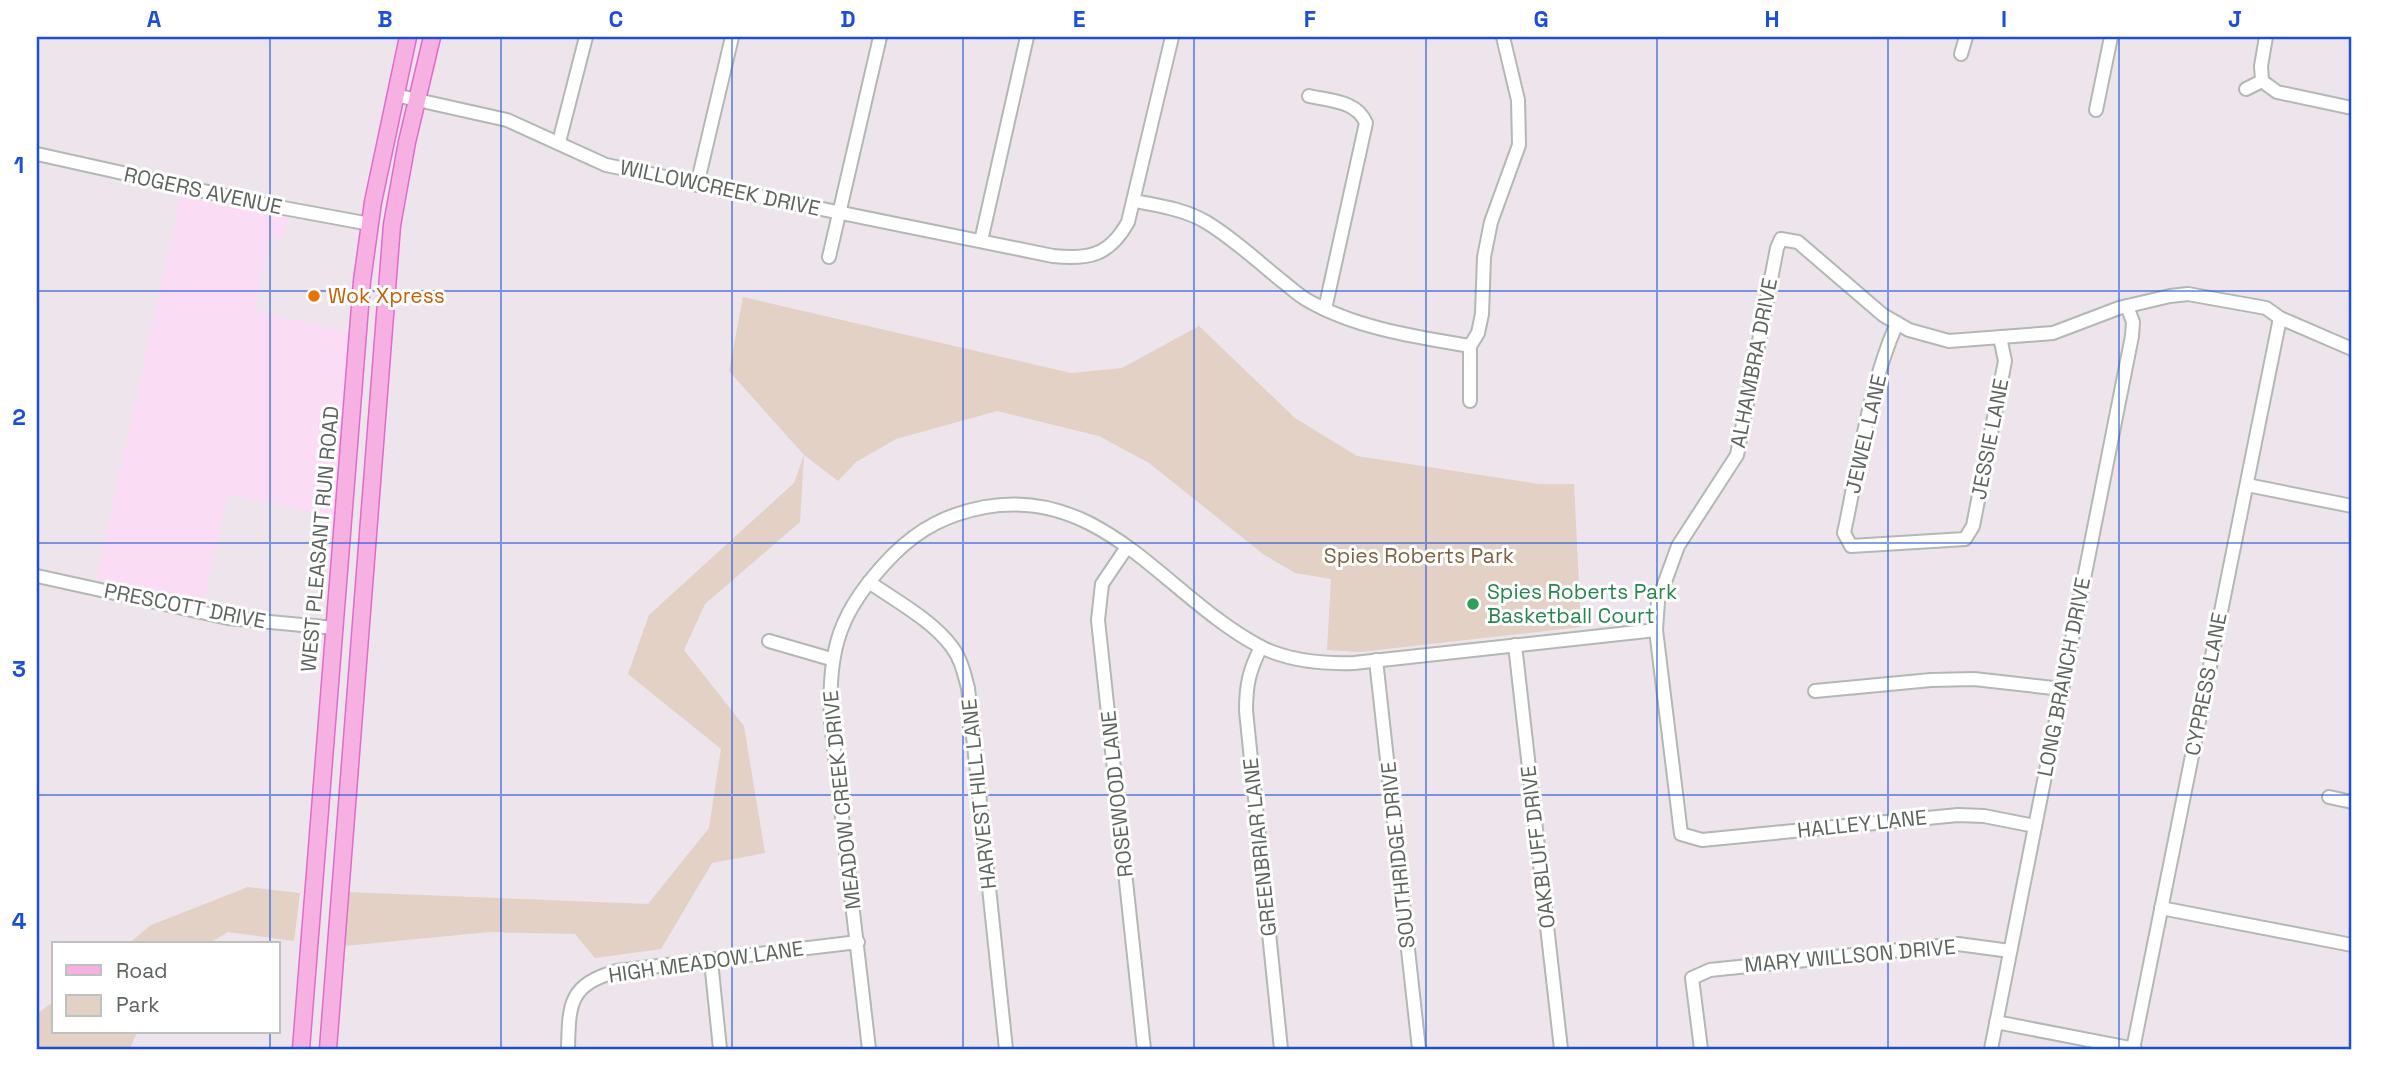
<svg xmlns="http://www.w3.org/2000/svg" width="2389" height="1086" viewBox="0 0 2389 1086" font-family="'Space Grotesk',sans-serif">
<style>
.commercial{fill:#faddf4}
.green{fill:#e2d1c4}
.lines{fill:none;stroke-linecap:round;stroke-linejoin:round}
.minor-casing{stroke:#b2b8b2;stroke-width:16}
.major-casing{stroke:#e16acd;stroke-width:19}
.minor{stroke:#fff;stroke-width:12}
.major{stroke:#f6b1e2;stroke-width:16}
.grid{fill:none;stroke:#1d4ed8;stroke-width:2;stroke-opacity:0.55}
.food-dot{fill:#e8710a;stroke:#fff;stroke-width:2.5}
.leisure-dot{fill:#2e9e5b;stroke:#fff;stroke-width:2.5}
.labels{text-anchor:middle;stroke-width:6;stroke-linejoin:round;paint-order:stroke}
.street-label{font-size:21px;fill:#5d635d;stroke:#fff}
.food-label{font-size:21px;fill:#c56008;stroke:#fff;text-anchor:start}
.park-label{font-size:21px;fill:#805f3f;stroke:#fff}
.leisure-label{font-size:21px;fill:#27864d;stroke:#fff;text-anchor:start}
.neatline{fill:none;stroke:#1d4ed8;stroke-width:2.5}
.grid-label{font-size:23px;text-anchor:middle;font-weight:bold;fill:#1d4ed8}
</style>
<rect width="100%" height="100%" fill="#ede5eb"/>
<polygon class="commercial" points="181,193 289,217 283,239 270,237 254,311 351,332 336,518 228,494 203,607 95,584"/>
<g class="green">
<polygon points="743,297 1071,373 1122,368 1199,326 1295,418 1357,456 1539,484 1574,484 1581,627 1360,652 1327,650 1331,579 1295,573 1263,554 1149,463 1099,436 997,411 896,439 856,462 838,481 804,455 800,522 705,604 684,650 744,726 765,853 712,863 661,949 595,958 575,934 490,932 344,946 347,892 648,904 709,828 721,749 628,674 649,615 794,483 804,455 729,371"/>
<polygon points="248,887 300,893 294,941 228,932 208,944 128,944 151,925"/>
<polygon points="54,1001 54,1032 137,1032 130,1049 37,1049 37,1014"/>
</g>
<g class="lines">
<defs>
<g id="minor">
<polyline points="1961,54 1966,37"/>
<polyline points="2262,81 2277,92 2352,108"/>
<polyline points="2246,89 2262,81 2261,66 2266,37"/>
<path d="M395,95L507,120L606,165L1053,256C1089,260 1110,255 1128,222L1172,37"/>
<path d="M1309,96C1331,101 1357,101 1366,123L1325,309"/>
<polyline points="2096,110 2111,37"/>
<polyline points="559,142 586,37"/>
<polyline points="37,154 262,204 370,224"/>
<polyline points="697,185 732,37"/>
<path d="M1135,201C1159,206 1184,209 1206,222C1233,238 1257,261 1282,281C1290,287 1298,295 1307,300C1355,328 1416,337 1470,346"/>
<polyline points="981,241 1027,37"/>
<polyline points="829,257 880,37"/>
<path d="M1897,323C1868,389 1859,463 1844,533L1851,546L1965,539L1973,526L2005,361L2000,337"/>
<polyline points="1470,401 1470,346 1478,333 1482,314 1484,257 1491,222 1519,145 1518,100 1503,37"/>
<polyline points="2247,485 2352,506"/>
<polyline points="1127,547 1102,584 1098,620 1144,1049"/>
<polyline points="37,576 228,618 334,628"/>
<path d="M869,582C896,601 932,620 952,647C961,659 964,673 968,688L1006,1049"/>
<polyline points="769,641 831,659"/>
<polyline points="1515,645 1561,1049"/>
<path d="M1261,647C1249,671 1246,685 1246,711L1281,1049"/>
<polyline points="1376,660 1419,1049"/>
<polyline points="1815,691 1931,680 1974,679 2062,689"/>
<polyline points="2329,797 2352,802"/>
<polyline points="2035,826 1984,816 1958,815 1702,840 1681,834 1656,630 1658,601 1678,546 1737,455 1777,248 1781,239 1798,242 1883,315 1909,330 1949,341 2053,333 2119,308 2170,296 2188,294 2266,308 2280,318 2352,349"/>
<polyline points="2161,908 2352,945"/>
<polyline points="711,961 720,1049"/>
<polyline points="1996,1022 2135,1049"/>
<path d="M568,1049C569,1003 569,985 617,971L858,942"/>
<path d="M869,1049L831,723C827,648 840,609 893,555C920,528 948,514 985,507C1105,486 1167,598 1261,647C1289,661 1323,664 1354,663L1656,630"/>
<polyline points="1701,1049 1692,978 1710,970 1958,944 2010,951"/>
<polyline points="1991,1049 2132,336 2133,322 2127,306"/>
<polyline points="2133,1049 2280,318"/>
</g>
<g id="major">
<polyline points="301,1049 362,281 373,202 408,37"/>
<polyline points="328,1049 392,225 407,142 432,37"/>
</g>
</defs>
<use href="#minor" class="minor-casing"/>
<use href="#major" class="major-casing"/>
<use href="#minor" class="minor"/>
<use href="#major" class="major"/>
</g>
<path class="grid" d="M270,37V944M501,37V1049M732,37V1049M963,37V1049M1194,37V1049M1426,37V1049M1657,37V1049M1888,37V1049M2119,37V1049M37,291H2352M37,543H2352M37,795H2352M270,1032V1049"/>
<circle class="food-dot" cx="314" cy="296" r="7"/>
<circle class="leisure-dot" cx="1473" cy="604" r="7"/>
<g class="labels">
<g class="street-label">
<text transform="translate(720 188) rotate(12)" y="7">WILLOWCREEK DRIVE</text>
<text transform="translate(203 191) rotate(12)" y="7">ROGERS AVENUE</text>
<text transform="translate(1754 363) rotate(-79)" y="7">ALHAMBRA DRIVE</text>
<text transform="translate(1866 434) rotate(-77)" y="7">JEWEL LANE</text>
<text transform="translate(1990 439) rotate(-79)" y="7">JESSIE LANE</text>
<text transform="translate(320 539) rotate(-85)" y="7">WEST PLEASANT RUN ROAD</text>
<text transform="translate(185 606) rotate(11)" y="7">PRESCOTT DRIVE</text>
<text transform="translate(2064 677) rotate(-79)" y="7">LONG BRANCH DRIVE</text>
<text transform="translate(2206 684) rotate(-79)" y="7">CYPRESS LANE</text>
<text transform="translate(979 794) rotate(-96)" y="7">HARVEST HILL LANE</text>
<text transform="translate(1117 794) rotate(-96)" y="7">ROSEWOOD LANE</text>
<text transform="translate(842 800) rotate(-96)" y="7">MEADOW CREEK DRIVE</text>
<text transform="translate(1862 824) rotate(-6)" y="7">HALLEY LANE</text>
<text transform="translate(1260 847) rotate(-96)" y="7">GREENBRIAR LANE</text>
<text transform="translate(1538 847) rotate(-97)" y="7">OAKBLUFF DRIVE</text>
<text transform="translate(1398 855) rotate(-96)" y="7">SOUTHRIDGE DRIVE</text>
<text transform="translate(1850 956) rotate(-5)" y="7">MARY WILLSON DRIVE</text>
<text transform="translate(706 962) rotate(-8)" y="7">HIGH MEADOW LANE</text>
</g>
<g class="food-label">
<text x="328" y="303">Wok Xpress</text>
</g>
<g class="park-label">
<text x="1419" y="563">Spies Roberts Park</text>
</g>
<g class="leisure-label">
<text x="1487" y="599">Spies Roberts Park<tspan x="1487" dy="24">Basketball Court</tspan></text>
</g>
</g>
<rect width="2389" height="1086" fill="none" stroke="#ffffff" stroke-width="77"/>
<rect x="52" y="942" width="228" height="91" fill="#ffffff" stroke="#bec1be" stroke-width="2"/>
<rect x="66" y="965" width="35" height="10" fill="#f6b1e2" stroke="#bec1be" stroke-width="2"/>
<text x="116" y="978" font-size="21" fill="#5d635d">Road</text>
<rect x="66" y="995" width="35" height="21" fill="#e2d1c4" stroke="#bec1be" stroke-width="2"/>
<text x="116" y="1012" font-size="21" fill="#5d635d">Park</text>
<rect x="38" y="38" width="2312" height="1010" class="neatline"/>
<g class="grid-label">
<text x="154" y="27">A</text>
<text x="385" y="27">B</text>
<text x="616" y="27">C</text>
<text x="848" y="27">D</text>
<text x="1079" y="27">E</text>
<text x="1310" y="27">F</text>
<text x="1541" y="27">G</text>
<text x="1772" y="27">H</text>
<text x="2004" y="27">I</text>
<text x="2235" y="27">J</text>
<text x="19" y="173">1</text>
<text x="19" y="425">2</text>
<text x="19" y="677">3</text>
<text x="19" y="929">4</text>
</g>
</svg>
